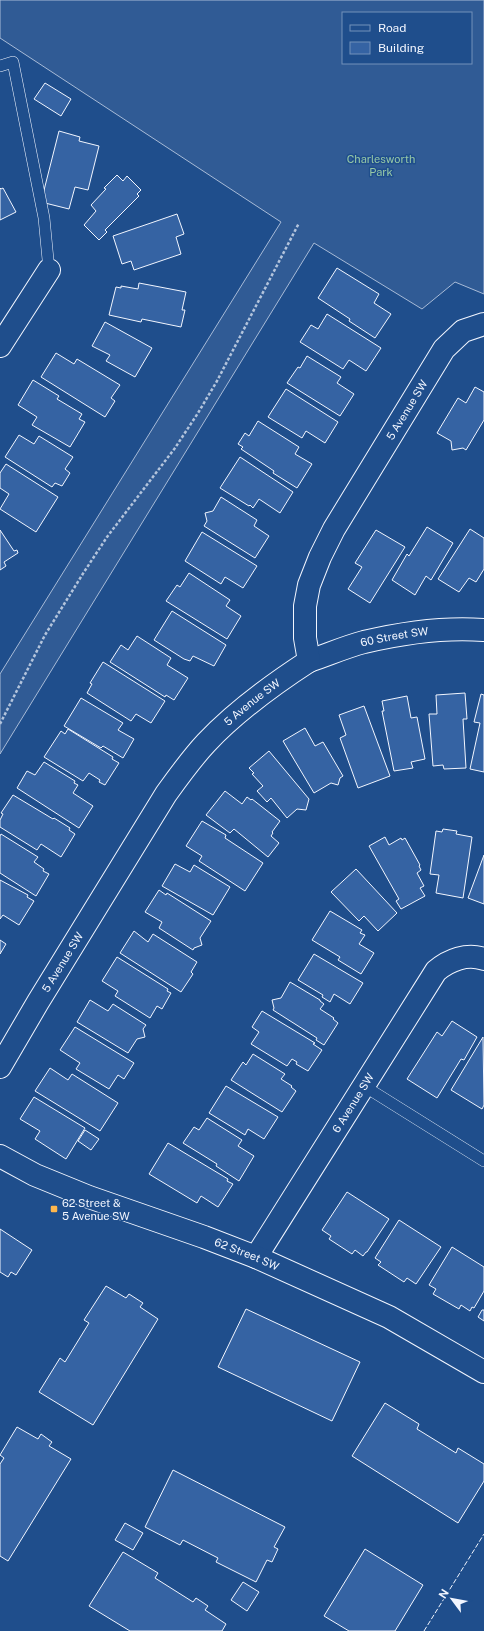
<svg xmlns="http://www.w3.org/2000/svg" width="484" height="1631" viewBox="0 0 484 1631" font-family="'Public Sans',sans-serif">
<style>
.built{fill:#305b95;stroke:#a8bbd7;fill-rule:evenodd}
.building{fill:#3563a3;stroke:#f2f6ff}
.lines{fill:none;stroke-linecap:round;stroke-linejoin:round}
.lane-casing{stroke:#f2f6ff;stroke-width:12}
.street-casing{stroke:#f2f6ff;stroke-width:24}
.secondary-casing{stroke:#f2f6ff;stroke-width:24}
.path{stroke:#b3c4dc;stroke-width:2.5;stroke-dasharray:3 2;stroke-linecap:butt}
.lane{stroke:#1f4e8c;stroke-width:11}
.street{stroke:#1f4e8c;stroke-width:22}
.secondary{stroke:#1f4e8c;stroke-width:22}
.fence{stroke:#f2f6ff;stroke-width:1;stroke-dasharray:5 2;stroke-linecap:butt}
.poi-dot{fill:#ffb74d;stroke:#1f4e8c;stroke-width:1.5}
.labels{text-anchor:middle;stroke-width:3;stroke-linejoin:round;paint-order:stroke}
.park-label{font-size:11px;fill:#97c8a6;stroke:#1f4e8c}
.street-label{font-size:11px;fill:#f2f6ff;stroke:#1f4e8c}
.poi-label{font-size:11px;fill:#f2f6ff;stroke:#1f4e8c;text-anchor:start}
</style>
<rect width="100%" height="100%" fill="#1f4e8c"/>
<path class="built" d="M0,0H484V294L455,282L422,309L314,243L0,754V674L281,222L0,38ZM343,13H471V63H343Z"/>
<g class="building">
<polygon points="45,83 71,99 61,116 34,99"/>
<polygon points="59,131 80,137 79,141 99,146 88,190 75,187 69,209 41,202"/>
<polygon points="117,175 123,181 127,176 141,190 137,194 139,196 105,230 107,232 99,240 84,225 96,211 91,205 106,189 104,188"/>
<polygon points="0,188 1,189 3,188 16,212 0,220"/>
<polygon points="177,214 184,234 176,237 181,254 134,270 131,261 122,264 113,236"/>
<polygon points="337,268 379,294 374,303 391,314 375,338 349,321 350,319 318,298"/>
<polygon points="139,283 186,292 182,310 185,310 181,327 142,319 141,322 109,315 116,287 121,288 121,286 138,289"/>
<polygon points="327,314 381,348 366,371 349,360 343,369 300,342 311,325 318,329"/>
<polygon points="105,322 152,348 135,377 106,361 110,355 92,346"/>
<polygon points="56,353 74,364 77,359 120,385 111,398 115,401 105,417 41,377"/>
<polygon points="307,356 341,377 337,383 354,394 340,416 287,383 298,367 300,368"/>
<polygon points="33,380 59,396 57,399 82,414 79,419 85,422 70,447 32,425 37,417 18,405"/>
<polygon points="475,387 484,392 484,420 466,450 463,448 452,450 451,441 437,433 458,398 466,403"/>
<polygon points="286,389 338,422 325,443 306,431 302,438 268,417"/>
<polygon points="258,421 299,447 295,454 312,464 297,488 273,473 274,471 241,449 243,447 238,444 245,433 249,436"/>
<polygon points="19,435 34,444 39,436 73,457 65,469 70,473 62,486 55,483 52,487 5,457"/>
<polygon points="240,457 293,492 280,513 259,499 253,508 250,505 249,506 220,488"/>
<polygon points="6,464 58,497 36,532 0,509 9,494 0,488 0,473"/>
<polygon points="221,497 257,520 254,526 269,536 255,558 204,526 207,521 205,513 213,511"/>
<polygon points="427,527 453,543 431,580 426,576 415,595 392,580 407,554 409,556"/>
<polygon points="470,529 484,538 484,569 476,582 469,578 459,592 438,579"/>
<polygon points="0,530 14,551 17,550 18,553 4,562 6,566 0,570"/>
<polygon points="376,530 405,547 370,603 348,589 362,567 355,563"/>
<polygon points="202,532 257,566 243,588 225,577 221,584 185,561"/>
<polygon points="189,573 230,600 226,606 241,616 227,639 166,601 177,585 180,587"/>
<polygon points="172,611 226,645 214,666 193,656 190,661 184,659 154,640"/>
<polygon points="137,636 171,658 167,665 188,678 174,700 166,695 165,697 110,662 121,645 128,650"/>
<polygon points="103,662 165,701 151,723 136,714 131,721 87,693 92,684 90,683"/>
<polygon points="465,693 467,719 463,719 466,768 444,769 443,765 433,766 429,714 437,714 436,695"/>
<polygon points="481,694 484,695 484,772 470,769 480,723 474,722"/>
<polygon points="407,696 411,718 417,717 425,759 411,762 413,768 394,771 382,711 384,711 382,701"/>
<polygon points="81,698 123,723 118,730 134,739 123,758 103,746 101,748 64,726"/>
<polygon points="364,706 390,776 358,788 340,738 346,735 339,715"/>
<polygon points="305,728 315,746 323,742 343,776 340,778 338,785 331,783 314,793 283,741"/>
<polygon points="68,729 113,757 112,759 119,763 105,785 99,782 100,780 89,773 83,781 44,757 61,731 65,734"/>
<polygon points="269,751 309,799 306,810 297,809 287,818 271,798 267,802 257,791 263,786 252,774 254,773 249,768"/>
<polygon points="44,762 75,781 74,783 78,785 73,793 93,806 79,828 17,788 27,771 35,775"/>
<polygon points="225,791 242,804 247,797 251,800 252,799 280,821 272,832 273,833 271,836 279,843 268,857 234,829 230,833 206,815"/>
<polygon points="13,795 53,819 54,818 70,828 69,830 75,834 61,857 41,844 37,850 0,827 0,820 3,814 1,813"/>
<polygon points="202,821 226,835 225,838 263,863 245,891 199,861 202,856 186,846"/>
<polygon points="443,829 457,831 456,834 472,837 463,898 436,893 439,875 430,874 436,831 442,832"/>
<polygon points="1,834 38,857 34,862 44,869 43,871 49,874 36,896 0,873 0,836"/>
<polygon points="385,837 389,845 401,838 402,840 405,838 420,865 419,866 421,870 417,873 424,886 420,888 425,896 401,909 396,901 399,899 369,846"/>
<polygon points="484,855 484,904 468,898"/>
<polygon points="175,864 190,872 194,865 230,887 213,915 162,886"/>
<polygon points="356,869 397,913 378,931 364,916 359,921 331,892"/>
<polygon points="0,880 28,895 27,897 34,901 19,925 3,915 0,919"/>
<polygon points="159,890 166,895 167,893 211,921 200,938 202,945 194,948 193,950 159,928 162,922 145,912"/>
<polygon points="330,911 362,930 360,933 365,935 359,944 374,953 361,974 338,960 340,957 312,940"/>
<polygon points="134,931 148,942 153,934 197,962 191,972 193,974 181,992 120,953"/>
<polygon points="0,940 6,944 0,954"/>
<polygon points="314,954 363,983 350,1004 334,994 330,1002 322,997 323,995 298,980"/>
<polygon points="117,957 168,989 167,991 171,993 162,1009 157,1006 150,1018 115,996 118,991 102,981"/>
<polygon points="290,982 320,1000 320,1001 324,1004 320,1009 334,1018 333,1019 338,1023 324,1045 316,1040 317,1038 273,1010 274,1008 272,1000 281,998"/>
<polygon points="90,1000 108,1011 113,1004 146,1025 143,1029 145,1037 137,1039 128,1053 77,1022"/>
<polygon points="262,1011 315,1043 313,1044 322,1050 308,1071 296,1064 297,1062 292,1059 287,1066 251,1044 259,1032 252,1027"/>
<polygon points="452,1021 477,1037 464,1060 461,1059 437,1098 407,1079 437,1032 442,1036"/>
<polygon points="75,1027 134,1063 124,1079 118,1075 109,1089 76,1069 80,1063 60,1050"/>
<polygon points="483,1037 484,1105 482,1109 451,1090"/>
<polygon points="253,1054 285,1074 281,1079 292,1086 291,1087 296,1091 282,1112 231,1080 243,1062 246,1065"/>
<polygon points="50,1068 68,1080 72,1074 118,1103 100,1131 35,1091"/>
<polygon points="226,1086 278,1117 264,1139 248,1129 245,1135 209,1113"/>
<polygon points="34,1097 85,1128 66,1159 35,1139 40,1131 20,1119"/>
<polygon points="207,1118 242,1140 238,1146 254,1156 239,1181 216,1166 217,1164 183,1143 194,1127 199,1130"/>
<polygon points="85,1130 99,1139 91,1150 78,1141"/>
<polygon points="168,1143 228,1179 227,1181 233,1184 218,1207 201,1196 197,1203 149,1174"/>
<polygon points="347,1192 389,1219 367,1252 366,1252 363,1256 355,1250 352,1254 329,1239 331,1236 322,1230"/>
<polygon points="399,1220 441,1247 416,1284 407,1278 404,1282 378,1265 381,1262 375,1258"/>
<polygon points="0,1229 32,1250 16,1275 11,1272 8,1277 0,1272"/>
<polygon points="452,1247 484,1267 484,1291 474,1308 472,1307 470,1311 461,1305 459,1309 433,1294 436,1289 429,1285"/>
<polygon points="106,1286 126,1298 129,1294 143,1303 140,1307 158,1319 93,1425 39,1392 60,1358 65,1362 89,1323 84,1320"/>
<polygon points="246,1309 360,1362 332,1421 218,1367"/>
<polygon points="482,1310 484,1310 484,1321 478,1317"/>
<polygon points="385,1403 419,1424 417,1429 456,1453 458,1448 484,1464 484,1481 458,1523 352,1456"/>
<polygon points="17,1427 38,1439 41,1434 52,1442 49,1446 71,1459 8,1561 0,1556 0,1464 4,1458 0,1455"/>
<polygon points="173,1470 285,1527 274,1547 278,1549 272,1562 267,1560 256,1582 216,1562 218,1558 183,1540 180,1545 145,1527"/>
<polygon points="125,1523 143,1533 133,1550 115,1540"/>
<polygon points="365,1549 423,1585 395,1631 349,1631 324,1616"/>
<polygon points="123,1552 158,1573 155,1578 193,1602 196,1598 208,1606 205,1610 226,1624 222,1631 130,1631 89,1606"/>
<polygon points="243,1582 259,1592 247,1611 231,1600"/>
</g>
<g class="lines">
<defs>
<g id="lane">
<polyline points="0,66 13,62 44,218 49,270"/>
<polyline points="364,1086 484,1161"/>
</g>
<g id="street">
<polyline points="0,346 49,270"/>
<path id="s1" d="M309,661C327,655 345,647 364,642C402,633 445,627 484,630"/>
<path id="s2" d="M0,1067L38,1002L166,794C179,776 191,759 206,743C236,711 272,685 309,661L305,638V606L309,585L320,557L334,529L444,349L463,331L484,324"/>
<path id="s3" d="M256,1257L436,971C449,960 467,953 484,959"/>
</g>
<g id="secondary">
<path id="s4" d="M0,1156L35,1175L89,1197L204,1237L256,1257L389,1317L484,1372"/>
</g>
</defs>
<use href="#lane" class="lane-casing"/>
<use href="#street" class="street-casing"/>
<use href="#secondary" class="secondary-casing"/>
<polyline class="path" points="0,724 45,635 84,572 107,537 175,448 198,413 217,381 299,223"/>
<use href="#lane" class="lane"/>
<use href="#street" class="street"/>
<use href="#secondary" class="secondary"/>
<polyline class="fence" points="424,1631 484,1534"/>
</g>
<rect class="poi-dot" x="50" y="1205" width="8" height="8" rx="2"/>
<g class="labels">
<g class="park-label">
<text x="381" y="163">Charlesworth<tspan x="381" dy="13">Park</tspan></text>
</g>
<g class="street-label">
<text dy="4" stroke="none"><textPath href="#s2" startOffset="794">5 Avenue SW</textPath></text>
<text dy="4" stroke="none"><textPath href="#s1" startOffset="89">60 Street SW</textPath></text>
<text dy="4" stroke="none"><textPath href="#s2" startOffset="446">5 Avenue SW</textPath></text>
<text dy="4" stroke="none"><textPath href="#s2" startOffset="122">5 Avenue SW</textPath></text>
<text dy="4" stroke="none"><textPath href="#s3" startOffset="182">6 Avenue SW</textPath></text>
<text dy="4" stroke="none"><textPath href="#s4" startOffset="266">62 Street SW</textPath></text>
</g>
<g class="poi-label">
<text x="62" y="1207">62 Street &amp;<tspan x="62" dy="13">5 Avenue SW</tspan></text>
</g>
</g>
<rect x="342" y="12" width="130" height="52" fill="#1f4e8c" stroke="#7391ba"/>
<rect x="350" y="25" width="20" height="6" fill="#1f4e8c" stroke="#7391ba"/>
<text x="378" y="32" font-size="12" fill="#f2f6ff">Road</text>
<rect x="350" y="42" width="20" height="12" fill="#3563a3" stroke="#7391ba"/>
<text x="378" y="52" font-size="12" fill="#f2f6ff">Building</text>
<g transform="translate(452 1599) rotate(302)" stroke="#1f4e8c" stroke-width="3" paint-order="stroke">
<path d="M0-3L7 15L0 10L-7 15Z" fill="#f2f6ff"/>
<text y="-6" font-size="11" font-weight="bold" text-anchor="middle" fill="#f2f6ff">N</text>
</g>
</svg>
